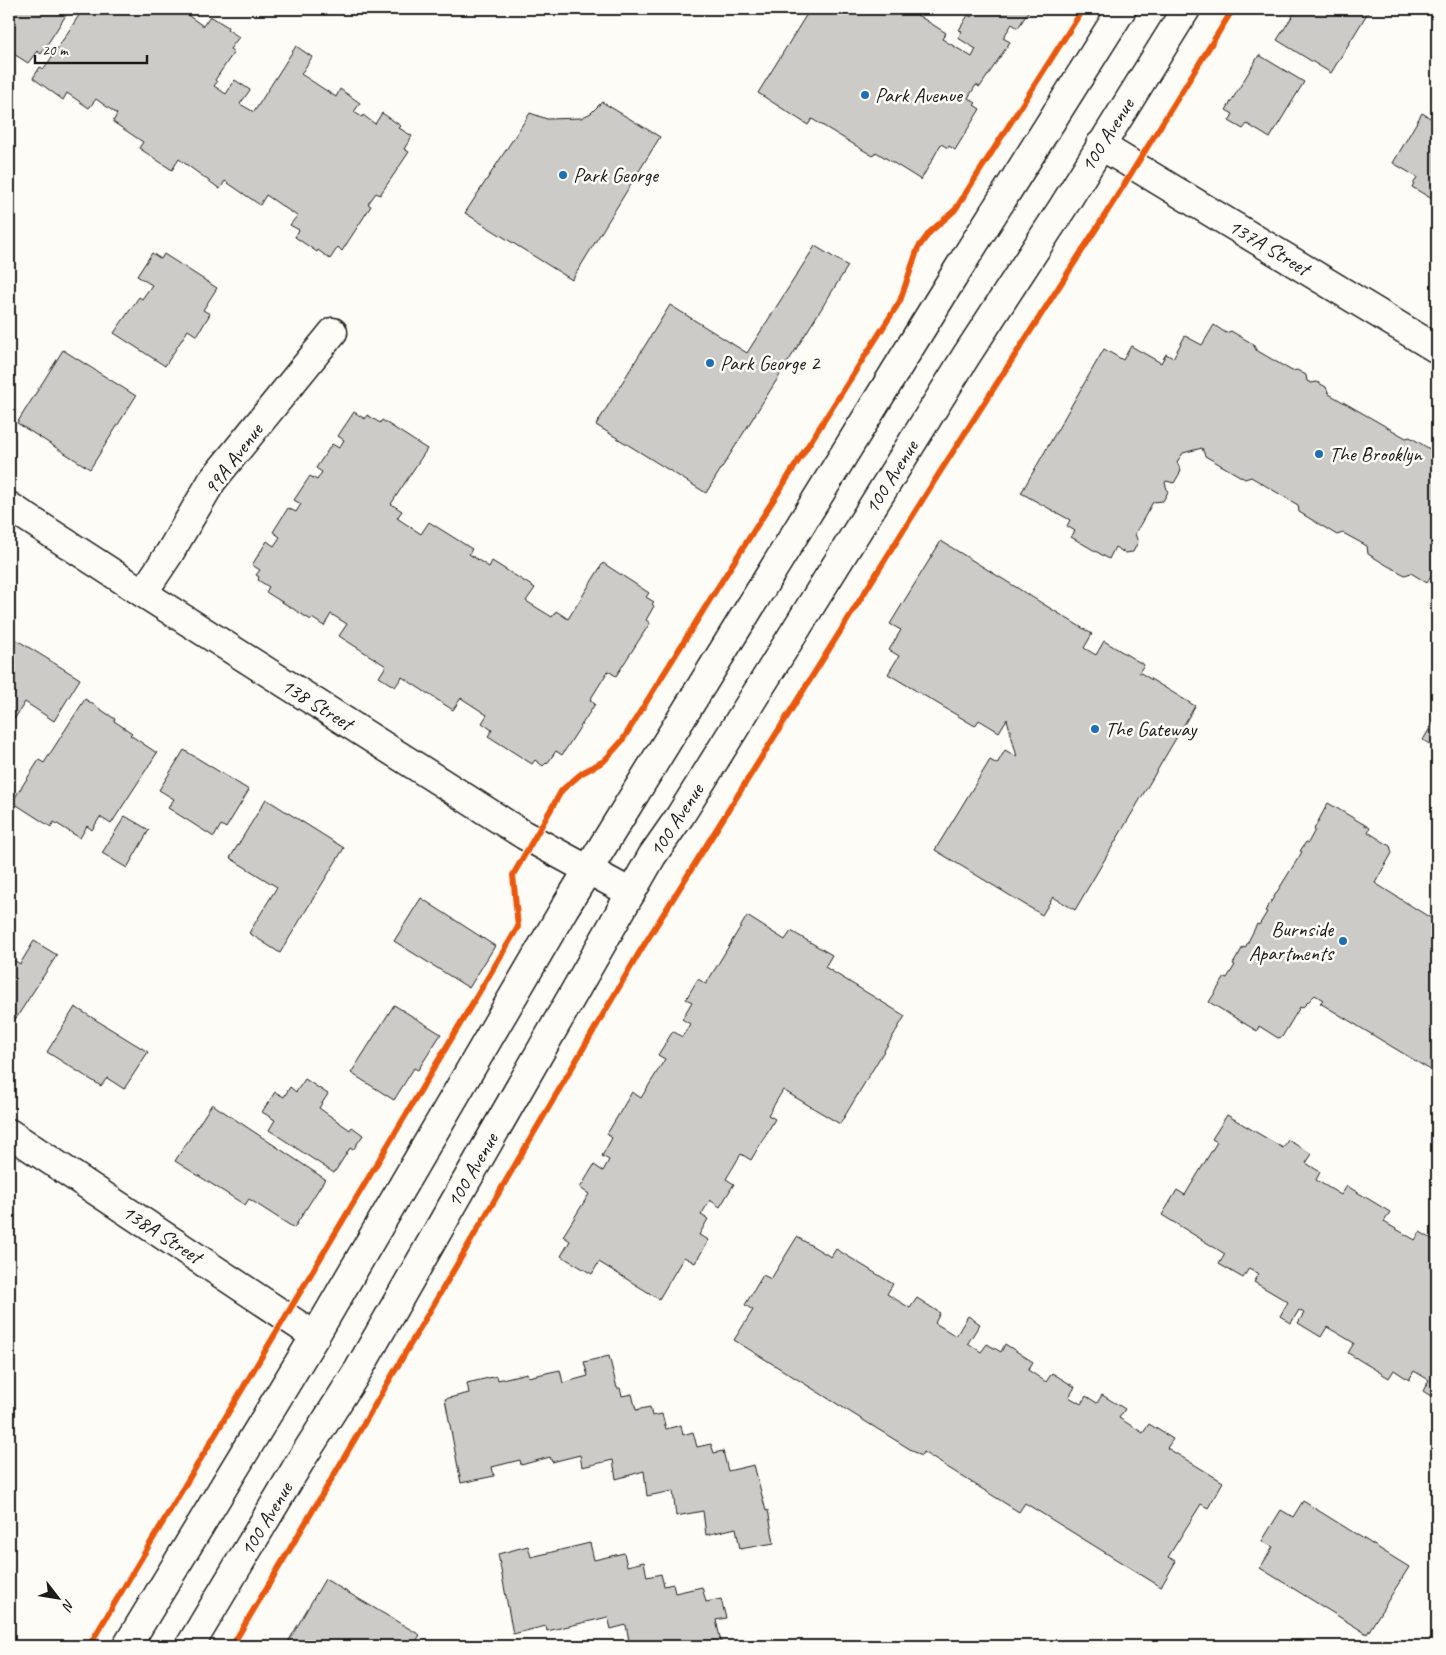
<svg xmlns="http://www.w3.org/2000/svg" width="1446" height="1655" viewBox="0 0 1446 1655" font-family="Caveat,sans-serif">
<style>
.building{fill:#cccbc8;stroke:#1c1c1c}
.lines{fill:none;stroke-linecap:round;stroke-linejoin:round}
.minor-casing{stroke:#1c1c1c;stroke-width:31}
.secondary-casing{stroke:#1c1c1c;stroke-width:31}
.minor{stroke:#fdfcf7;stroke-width:28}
.secondary{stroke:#fdfcf7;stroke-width:28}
.cycleway-casing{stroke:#fdfcf7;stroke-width:9}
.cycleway{stroke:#e8590c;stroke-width:6}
.poi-dot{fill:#1f6fb2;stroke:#fdfcf7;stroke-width:2}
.labels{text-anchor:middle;stroke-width:5;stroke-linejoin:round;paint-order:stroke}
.poi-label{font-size:21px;fill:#1c1c1c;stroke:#fdfcf7;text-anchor:start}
.street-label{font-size:21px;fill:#1c1c1c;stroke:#fdfcf7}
</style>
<rect width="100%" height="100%" fill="#fdfcf7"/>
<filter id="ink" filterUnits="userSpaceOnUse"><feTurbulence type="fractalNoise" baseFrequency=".02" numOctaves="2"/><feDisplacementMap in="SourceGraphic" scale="10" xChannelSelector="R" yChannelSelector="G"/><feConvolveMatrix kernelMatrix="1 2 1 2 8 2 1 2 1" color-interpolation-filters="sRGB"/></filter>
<g filter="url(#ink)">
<g class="building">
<polygon points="9,9 70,9 41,54 37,51 28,63 9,51"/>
<polygon points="83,9 184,9 182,11 203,26 210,16 228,27 227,29 239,37 230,49 234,52 215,80 217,82 214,86 226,94 235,80 250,90 240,104 254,112 296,46 312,57 301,74 336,97 340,89 360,103 354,112 362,117 363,115 375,124 382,113 401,126 399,128 412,136 404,149 409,152 380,195 376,193 368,204 371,206 342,251 338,247 330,259 318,250 317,252 295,237 299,230 290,225 297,216 266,195 260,205 225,181 220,189 179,159 172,170 139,148 143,142 113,122 117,114 96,99 89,108 67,93 63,100 33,78 40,67 44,69"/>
<polygon points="810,9 908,9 946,33 942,39 972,57 976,49 958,38 962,31 959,30 968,15 971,17 976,9 1030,9 1018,28 1012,24 1003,38 1010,42 980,87 976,85 968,98 976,103 974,105 980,109 955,150 949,146 948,148 941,144 921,180 876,152 873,156 812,119 808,125 758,93"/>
<polygon points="1297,9 1370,9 1331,73 1277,40"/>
<polygon points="1259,55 1304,82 1270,138 1247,124 1243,129 1229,121 1233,114 1226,110"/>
<polygon points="602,102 660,137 572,280 465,213 530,113 547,119 581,118 591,113"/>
<polygon points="1422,113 1437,122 1437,202 1412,187 1417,177 1393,163"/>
<polygon points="815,246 848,266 706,493 596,425 670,305 747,353"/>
<polygon points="152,253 161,259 164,254 217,288 203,310 210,314 197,336 188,330 165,366 114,333 139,297 142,299 152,285 137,276"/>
<polygon points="1214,325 1226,333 1231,331 1253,344 1256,350 1292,371 1297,370 1306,375 1307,381 1311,383 1317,382 1326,387 1329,394 1406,438 1410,437 1433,451 1435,458 1437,459 1437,565 1427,583 1411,573 1405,575 1388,566 1368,554 1367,546 1343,533 1337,535 1299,512 1298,505 1251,477 1245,479 1205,456 1202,448 1183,453 1177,462 1181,471 1174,483 1166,481 1165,483 1168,492 1163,501 1153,502 1135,534 1138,542 1133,552 1125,553 1115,547 1109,559 1071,537 1075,531 1067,526 1070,520 1021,493 1104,349 1123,360 1131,346 1161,363 1166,354 1173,358 1185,336 1202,345"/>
<polygon points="63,350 136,396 90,469 17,423"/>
<polygon points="354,412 365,419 367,415 380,423 382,420 427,449 391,504 402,511 397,518 421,534 429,522 472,549 469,554 489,567 492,561 535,588 526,601 552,617 556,611 568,619 603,563 649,593 646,597 654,602 652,604 654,606 646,620 650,623 616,676 608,671 590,700 595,704 562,755 556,751 547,764 546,763 543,766 535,760 532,764 488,736 492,730 482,723 487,715 461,698 453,710 402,677 395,687 379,677 386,666 339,636 347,624 331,614 324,626 312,618 311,620 266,592 269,587 258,580 259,577 256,575 260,570 252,565 267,541 274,546 280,537 273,532 288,508 296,512 301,504 294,500 310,476 317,480 322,472 316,468 332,444 339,448 344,440 338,436"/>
<polygon points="941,541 1092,634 1084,648 1096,655 1104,641 1144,665 1139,672 1195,706 1075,910 1053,897 1042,915 935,850 990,760 997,764 1005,750 1017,757 1007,719 999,732 979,720 975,726 888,674 899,656 889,650 901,630 890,624"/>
<polygon points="12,637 80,679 54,721 25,702 15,718 9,714 9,642"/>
<polygon points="85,699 115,719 114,721 132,733 130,735 157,753 111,824 100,817 92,830 87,826 80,838 54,822 51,827 12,802 39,760 44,763"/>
<polygon points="1437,716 1437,749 1423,740"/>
<polygon points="184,750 249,790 226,828 221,825 214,837 168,808 174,799 159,790"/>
<polygon points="266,799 344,848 280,953 249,933 277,887 230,858"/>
<polygon points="1328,803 1370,828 1368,832 1390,846 1392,853 1375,883 1437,922 1437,1074 1320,1003 1323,1000 1315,995 1302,1008 1300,1007 1282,1037 1278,1038 1259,1026 1257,1031 1209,1002 1225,977 1227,978 1235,965 1233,964 1243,947 1245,948 1257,924 1259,925 1267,912 1265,911 1302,852 1300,851 1306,842 1308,843 1315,830 1314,829"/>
<polygon points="125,816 149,830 127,868 102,853"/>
<polygon points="421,898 495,946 469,988 394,941"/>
<polygon points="747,916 785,940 791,931 832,955 825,967 905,1016 840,1124 783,1090 768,1115 775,1119 751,1160 741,1154 726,1179 734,1184 720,1207 710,1200 701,1215 708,1219 699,1235 709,1240 695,1263 684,1257 659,1299 599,1262 592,1274 561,1256 570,1241 563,1236 589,1194 580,1188 594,1165 603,1171 609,1160 602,1156 612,1138 607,1134 632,1092 641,1098 665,1059 658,1055 673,1031 682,1037 690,1024 682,1019 692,1002 686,999 698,979 706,984"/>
<polygon points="34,941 57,955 9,1029 9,957 20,964"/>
<polygon points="394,1005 441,1034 418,1070 414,1068 394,1100 351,1073"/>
<polygon points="75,1007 148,1052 124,1089 107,1078 101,1086 47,1052"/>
<polygon points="305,1079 328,1094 319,1108 350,1130 352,1127 363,1135 353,1150 350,1148 334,1173 269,1130 275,1120 262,1112 275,1092 284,1097 290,1087 296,1092"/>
<polygon points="212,1104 325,1179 294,1228 249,1199 245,1205 175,1161"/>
<polygon points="1227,1115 1283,1148 1288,1140 1312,1154 1306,1163 1320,1172 1316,1180 1341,1195 1347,1186 1390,1212 1384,1222 1415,1240 1420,1232 1437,1242 1437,1400 1423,1391 1429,1380 1414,1371 1409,1380 1394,1370 1389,1378 1348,1353 1354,1343 1327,1327 1321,1337 1298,1323 1304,1313 1299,1310 1291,1323 1280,1316 1288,1302 1254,1282 1259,1274 1249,1268 1243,1278 1219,1264 1225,1254 1162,1215 1177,1190 1185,1195 1217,1142 1212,1139"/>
<polygon points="797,1237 831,1257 836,1249 893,1284 887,1294 910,1308 917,1298 940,1313 935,1323 956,1336 968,1316 980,1324 968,1343 981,1352 987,1344 1001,1352 1005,1344 1033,1362 1028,1370 1046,1382 1052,1373 1075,1387 1069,1397 1081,1404 1086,1396 1097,1403 1102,1395 1125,1409 1119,1418 1143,1433 1149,1424 1173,1439 1167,1448 1223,1482 1208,1508 1201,1504 1168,1557 1176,1561 1161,1587 1025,1503 1019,1512 923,1452 921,1456 734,1340 753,1310 745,1305 763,1275 771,1279"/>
<polygon points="609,1356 617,1388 620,1388 622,1396 632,1394 636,1410 650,1407 652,1416 662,1414 666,1429 681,1425 683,1435 693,1432 697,1447 711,1444 714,1453 723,1451 728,1471 754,1465 766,1511 768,1510 774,1543 740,1549 736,1528 706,1535 703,1511 676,1516 673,1491 647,1496 644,1471 616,1479 613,1460 582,1467 580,1455 552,1462 550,1457 521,1465 520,1460 492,1467 494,1476 461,1483 445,1399 469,1393 467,1383 497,1376 498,1380 527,1373 528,1377 560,1370 563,1383 588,1376 584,1362"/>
<polygon points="1303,1501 1409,1567 1367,1634 1260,1568 1273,1547 1262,1541 1281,1510 1293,1517"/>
<polygon points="590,1543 594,1560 624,1553 627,1566 644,1562 647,1577 661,1574 664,1586 673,1584 675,1593 702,1587 706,1602 721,1599 726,1618 716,1620 722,1646 668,1646 667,1643 652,1646 630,1646 626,1625 611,1629 608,1617 547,1631 546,1626 513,1634 498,1554 528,1546 531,1557"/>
<polygon points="325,1579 420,1635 413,1646 288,1646 290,1643 288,1642"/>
</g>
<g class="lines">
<defs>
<g id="minor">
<polyline points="1100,145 1437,349"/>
<polyline points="9,506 143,593 524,835 631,893"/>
<polyline points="143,593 169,554 212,481 333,332"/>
<polyline points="9,1133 315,1336"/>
</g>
<g id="secondary">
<polyline points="127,1646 315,1336 564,909 957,271 1122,9"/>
<polyline points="190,1646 301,1460 359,1369 652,856 680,816 966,356 1063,207 1186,9"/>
</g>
</defs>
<use href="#minor" class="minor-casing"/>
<use href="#secondary" class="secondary-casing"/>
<use href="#minor" class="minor"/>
<use href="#secondary" class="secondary"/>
<defs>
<g id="cycleway">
<polyline points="89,1646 518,927 513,875 562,790 582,773 604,761 622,741 711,598 900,301 918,248 930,232 955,210 1083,9"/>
<polyline points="232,1646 331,1480 639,953 940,472 1114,201 1233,9"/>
</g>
</defs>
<use href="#cycleway" class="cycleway-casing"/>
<use href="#cycleway" class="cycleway"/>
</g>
</g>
<g class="poi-dot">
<circle cx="865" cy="95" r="5"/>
<circle cx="563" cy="175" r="5"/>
<circle cx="710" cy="363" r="5"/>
<circle cx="1319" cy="454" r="5"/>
<circle cx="1095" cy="729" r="5"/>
<circle cx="1343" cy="941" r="5"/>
</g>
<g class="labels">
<g class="poi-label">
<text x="875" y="102">Park Avenue</text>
<text x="573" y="182">Park George</text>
<text x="720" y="370">Park George 2</text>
<text x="1329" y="461">The Brooklyn</text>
<text x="1105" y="736">The Gateway</text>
<text x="1333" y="936" text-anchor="end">Burnside<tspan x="1333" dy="24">Apartments</tspan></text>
</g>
<g class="street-label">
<text transform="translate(1107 135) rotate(-58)" y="7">100 Avenue</text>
<text transform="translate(1269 247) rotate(31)" y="7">137A Street</text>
<text transform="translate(233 459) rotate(-53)" y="7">99A Avenue</text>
<text transform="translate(891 477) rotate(-58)" y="7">100 Avenue</text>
<text transform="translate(317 704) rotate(32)" y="7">138 Street</text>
<text transform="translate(676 820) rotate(-57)" y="7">100 Avenue</text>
<text transform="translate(472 1170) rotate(-60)" y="7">100 Avenue</text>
<text transform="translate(162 1234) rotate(33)" y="7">138A Street</text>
<text transform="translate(266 1519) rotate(-59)" y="7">100 Avenue</text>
</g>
</g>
<rect width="1446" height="1655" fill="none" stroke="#fdfcf7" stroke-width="30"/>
<rect x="15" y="15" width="1416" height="1625" fill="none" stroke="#1c1c1c" stroke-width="2" filter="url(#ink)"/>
<g transform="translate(58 1598) rotate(121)" stroke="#fdfcf7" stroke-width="4" paint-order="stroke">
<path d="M0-4L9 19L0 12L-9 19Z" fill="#1c1c1c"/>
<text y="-8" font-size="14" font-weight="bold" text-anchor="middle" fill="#1c1c1c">N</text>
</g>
<path d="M35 55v8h112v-8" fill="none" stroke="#1c1c1c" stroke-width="2.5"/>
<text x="42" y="55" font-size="15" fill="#1c1c1c" stroke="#fdfcf7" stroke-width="4" paint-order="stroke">20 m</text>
</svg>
